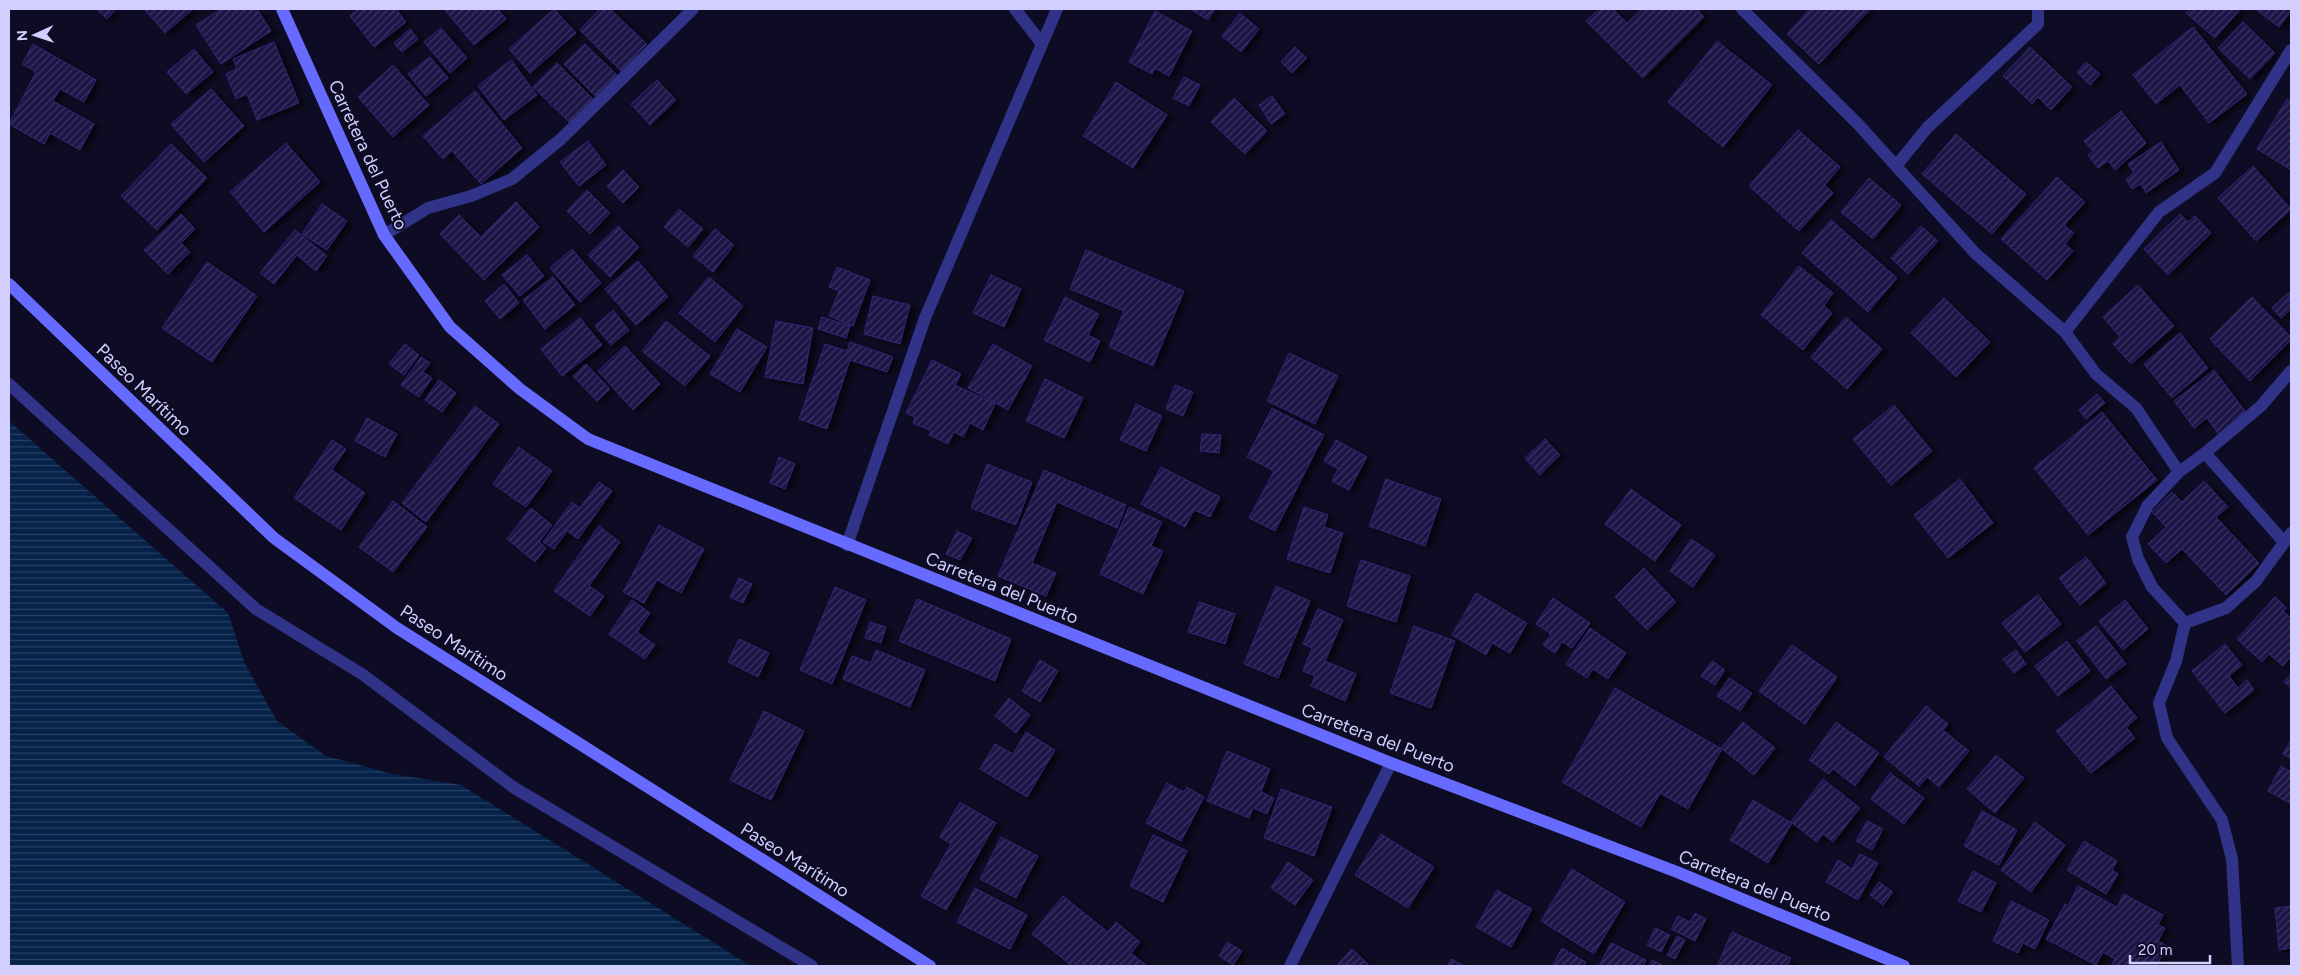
<svg xmlns="http://www.w3.org/2000/svg" width="2300" height="975" viewBox="0 0 2300 975" font-family="Figtree,sans-serif">
<style>
.water{fill:url(#water-rules)}
.building{fill:url(#building-hatch);stroke:#312576;filter:url(#shadow)}
.lines{fill:none;stroke-linecap:round;stroke-linejoin:round}
.street{stroke:#313389;stroke-width:12}
.secondary{stroke:#666aff;stroke-width:12}
.labels{text-anchor:middle;stroke-width:4;stroke-linejoin:round;paint-order:stroke}
.street-label{font-size:18px;fill:#d2cfff;stroke:#0e0c24}
</style>
<defs>
<pattern id="water-rules" width="6" height="5" patternUnits="userSpaceOnUse" patternTransform="scale(1.25)"><rect width="6" height="5" fill="#062249"/><path d="M0 2.5h6" fill="none" stroke="#294164"/></pattern>
<pattern id="building-hatch" width="6" height="6" patternUnits="userSpaceOnUse" patternTransform="scale(1.25)"><rect width="6" height="6" fill="#1d1547"/><path d="M-1 1l2-2M0 6l6-6M5 7l2-2" fill="none" stroke="#3d3663"/></pattern>
<filter id="shadow"><feDropShadow dx="5.5" dy="3" stdDeviation="2.5" flood-color="#0009"/></filter>
</defs>
<rect width="100%" height="100%" fill="#0e0c24"/>
<polygon class="water" points="9,421 228,613 245,664 277,721 326,756 393,774 461,785 751,966 9,966"/>
<g class="building">
<polygon points="96,9 116,9 107,19"/>
<polygon points="144,9 193,9 165,33"/>
<polygon points="221,9 257,9 271,31 221,64 196,25"/>
<polygon points="358,9 396,9 406,22 374,47 350,16"/>
<polygon points="444,9 498,9 506,19 474,45"/>
<polygon points="554,9 576,33 530,73 509,49"/>
<polygon points="600,9 610,9 647,44 621,71 580,30"/>
<polygon points="1190,9 1215,9 1208,20"/>
<polygon points="1599,9 1613,9 1627,23 1642,9 1697,9 1704,17 1643,78 1586,21"/>
<polygon points="1810,9 1870,9 1819,64 1787,34"/>
<polygon points="2190,9 2237,9 2239,11 2215,38 2186,13"/>
<polygon points="2255,9 2291,9 2291,11 2279,27"/>
<polygon points="1155,11 1192,31 1169,76 1155,68 1152,74 1129,62"/>
<polygon points="1240,13 1259,29 1241,52 1222,36"/>
<polygon points="2243,22 2275,53 2250,79 2218,48"/>
<polygon points="2193,27 2247,94 2209,123 2180,85 2156,104 2133,75"/>
<polygon points="441,28 467,58 450,73 424,42"/>
<polygon points="410,29 418,39 402,52 394,43"/>
<polygon points="1717,41 1772,85 1723,147 1668,102"/>
<polygon points="274,42 299,103 257,120 247,94 236,99 226,74 237,69 233,59"/>
<polygon points="33,44 96,80 84,102 60,89 53,101 94,124 80,150 50,133 44,144 9,124 36,72 22,64"/>
<polygon points="585,44 618,76 597,98 564,64"/>
<polygon points="1295,47 1307,58 1292,73 1281,62"/>
<polygon points="2030,47 2072,87 2051,110 2038,97 2032,104 2003,76"/>
<polygon points="194,49 213,72 186,94 167,72"/>
<polygon points="430,57 448,78 426,96 408,74"/>
<polygon points="511,60 537,95 504,120 478,86"/>
<polygon points="2086,62 2100,74 2090,85 2077,72"/>
<polygon points="557,63 594,100 571,124 533,87"/>
<polygon points="393,65 429,105 393,137 358,97"/>
<polygon points="1184,77 1200,85 1189,106 1173,98"/>
<polygon points="657,80 676,100 650,125 631,104"/>
<polygon points="1116,82 1167,115 1133,168 1083,136"/>
<polygon points="211,89 244,126 204,162 171,124"/>
<polygon points="475,91 522,148 481,184 452,151 443,159 423,136"/>
<polygon points="1272,96 1285,114 1271,124 1259,105"/>
<polygon points="1234,98 1267,131 1245,154 1211,122"/>
<polygon points="2287,99 2291,102 2291,170 2257,149"/>
<polygon points="2121,111 2146,143 2115,170 2108,161 2098,168 2088,155 2093,151 2084,141"/>
<polygon points="1798,130 1840,167 1825,185 1833,193 1799,231 1749,186"/>
<polygon points="1956,134 2026,194 1992,234 1922,174"/>
<polygon points="588,141 606,165 579,186 560,162"/>
<polygon points="2161,142 2179,170 2146,193 2141,184 2132,189 2126,179 2134,173 2128,164"/>
<polygon points="286,143 320,182 264,232 230,192"/>
<polygon points="171,144 207,178 157,230 121,196"/>
<polygon points="2253,166 2291,209 2256,241 2218,198"/>
<polygon points="623,170 639,187 623,203 607,186"/>
<polygon points="2057,177 2085,202 2064,225 2074,233 2065,244 2073,251 2047,280 2001,239"/>
<polygon points="1869,178 1901,205 1873,239 1841,212"/>
<polygon points="587,190 610,213 590,234 567,211"/>
<polygon points="516,202 539,227 484,280 440,234 459,215 481,237"/>
<polygon points="322,204 347,221 327,250 302,234"/>
<polygon points="679,209 703,229 688,247 664,227"/>
<polygon points="181,214 195,229 181,243 190,252 168,274 144,250"/>
<polygon points="2180,214 2188,222 2195,216 2211,233 2168,275 2144,249"/>
<polygon points="1831,220 1897,278 1868,312 1802,253"/>
<polygon points="618,226 639,247 610,277 588,255"/>
<polygon points="1921,226 1938,241 1908,274 1891,258"/>
<polygon points="715,229 734,245 713,272 693,256"/>
<polygon points="295,230 327,256 316,271 297,255 274,284 260,273"/>
<polygon points="572,249 601,283 580,302 550,268"/>
<polygon points="1086,250 1184,291 1153,366 1109,347 1124,311 1070,289"/>
<polygon points="527,255 544,276 520,296 502,275"/>
<polygon points="638,261 668,297 636,325 605,289"/>
<polygon points="207,262 257,296 212,362 162,328"/>
<polygon points="1799,266 1833,293 1824,306 1832,313 1803,350 1761,315"/>
<polygon points="837,267 870,280 853,326 829,316 839,291 829,287"/>
<polygon points="991,275 1021,289 1004,327 973,313"/>
<polygon points="553,277 575,305 545,329 523,300"/>
<polygon points="709,277 743,306 715,342 679,313"/>
<polygon points="504,284 519,303 500,319 485,301"/>
<polygon points="2138,285 2174,326 2131,364 2113,344 2120,337 2103,317"/>
<polygon points="2289,292 2291,309 2281,318 2272,308"/>
<polygon points="873,296 910,305 900,344 864,334"/>
<polygon points="1065,297 1099,314 1088,335 1100,341 1090,362 1044,340"/>
<polygon points="2252,297 2291,337 2291,340 2250,381 2210,339"/>
<polygon points="1944,298 1990,342 1956,377 1911,333"/>
<polygon points="613,310 629,330 611,345 595,326"/>
<polygon points="822,317 850,326 846,338 818,329"/>
<polygon points="1846,317 1882,349 1847,389 1811,357"/>
<polygon points="580,318 602,345 562,376 541,349"/>
<polygon points="666,321 710,356 685,386 642,351"/>
<polygon points="776,321 813,328 803,384 765,377"/>
<polygon points="737,329 767,347 740,392 710,374"/>
<polygon points="2180,333 2208,368 2172,398 2144,364"/>
<polygon points="850,342 893,357 887,372 850,360 827,429 799,419 825,344 847,351"/>
<polygon points="405,344 419,355 404,375 389,364"/>
<polygon points="993,344 1032,366 1008,410 968,388"/>
<polygon points="625,346 660,384 633,410 598,371"/>
<polygon points="1289,353 1338,376 1315,424 1267,401"/>
<polygon points="421,357 430,363 423,372 432,378 419,397 401,385"/>
<polygon points="932,360 961,374 955,385 995,404 983,430 970,423 963,437 954,432 948,444 929,435 931,431 913,423 915,417 906,413"/>
<polygon points="586,364 610,389 597,401 573,376"/>
<polygon points="2214,370 2245,411 2219,435 2207,418 2194,428 2174,401"/>
<polygon points="1045,379 1083,398 1064,438 1026,421"/>
<polygon points="439,380 456,393 442,412 425,400"/>
<polygon points="1175,385 1193,392 1183,416 1166,409"/>
<polygon points="2097,394 2105,403 2086,419 2079,410"/>
<polygon points="1136,404 1162,416 1146,451 1120,440"/>
<polygon points="1894,405 1932,451 1891,485 1853,439"/>
<polygon points="475,406 499,424 426,522 402,503"/>
<polygon points="1272,408 1324,435 1275,531 1249,518 1274,471 1247,457"/>
<polygon points="2102,412 2157,480 2088,535 2034,468"/>
<polygon points="367,418 397,434 385,457 355,441"/>
<polygon points="1202,434 1221,435 1219,453 1200,451"/>
<polygon points="1545,439 1560,455 1540,475 1525,458"/>
<polygon points="332,440 346,449 332,470 365,493 341,530 294,498"/>
<polygon points="1336,440 1367,457 1349,490 1332,481 1338,469 1324,461"/>
<polygon points="519,447 552,471 526,507 493,484"/>
<polygon points="779,457 795,464 785,489 770,483"/>
<polygon points="987,464 1032,482 1016,525 971,508"/>
<polygon points="1161,467 1220,497 1210,517 1194,510 1185,527 1141,504"/>
<polygon points="1044,470 1126,505 1117,528 1057,502 1032,563 1056,573 1046,596 998,576"/>
<polygon points="1386,479 1441,499 1425,546 1369,526"/>
<polygon points="1960,479 1993,523 1948,558 1914,515"/>
<polygon points="2204,481 2228,507 2216,517 2259,563 2226,595 2182,549 2166,563 2148,544 2166,527 2152,512 2172,492 2182,502"/>
<polygon points="599,482 612,491 578,539 567,531 554,549 543,542 572,502 580,508"/>
<polygon points="1631,489 1681,525 1655,561 1605,524"/>
<polygon points="393,501 427,527 393,572 359,547"/>
<polygon points="1129,507 1162,522 1151,546 1163,551 1143,594 1100,574"/>
<polygon points="1304,507 1328,515 1324,527 1343,533 1330,573 1287,559"/>
<polygon points="531,508 552,525 539,542 546,548 535,562 507,539"/>
<polygon points="659,525 704,549 681,593 657,580 644,603 623,592"/>
<polygon points="599,526 620,542 589,586 604,596 590,616 554,591"/>
<polygon points="957,531 972,538 960,560 946,554"/>
<polygon points="1691,539 1715,555 1693,587 1670,571"/>
<polygon points="2086,557 2106,583 2080,605 2059,578"/>
<polygon points="1361,560 1410,576 1396,622 1347,606"/>
<polygon points="1644,568 1676,602 1647,630 1615,597"/>
<polygon points="739,578 752,584 743,603 730,597"/>
<polygon points="1276,586 1310,601 1278,678 1244,664"/>
<polygon points="835,587 866,600 832,684 800,670"/>
<polygon points="1476,593 1527,623 1510,653 1492,643 1486,655 1452,635"/>
<polygon points="2038,595 2061,624 2025,652 2002,623"/>
<polygon points="2275,597 2287,608 2283,611 2291,618 2291,656 2283,666 2269,654 2262,662 2237,639"/>
<polygon points="1553,598 1590,623 1572,648 1562,642 1555,653 1543,645 1551,634 1536,624"/>
<polygon points="917,599 1011,639 995,681 899,641"/>
<polygon points="632,600 650,613 637,632 655,645 645,659 609,634"/>
<polygon points="2125,600 2148,629 2123,650 2099,621"/>
<polygon points="1199,602 1235,614 1225,644 1188,632"/>
<polygon points="1318,609 1343,620 1325,661 1356,674 1345,701 1311,686 1315,676 1303,671 1312,648 1303,644"/>
<polygon points="870,622 886,627 881,643 865,638"/>
<polygon points="1414,626 1455,641 1431,708 1390,693"/>
<polygon points="2096,626 2126,664 2106,679 2077,641"/>
<polygon points="1590,628 1626,653 1608,679 1593,669 1587,678 1566,664"/>
<polygon points="739,639 769,653 758,677 728,662"/>
<polygon points="2067,641 2090,671 2058,696 2035,666"/>
<polygon points="2225,644 2242,665 2229,676 2238,688 2247,680 2254,690 2225,713 2192,671"/>
<polygon points="1792,645 1837,677 1805,724 1759,691"/>
<polygon points="876,650 925,670 910,707 843,679 852,656 871,663"/>
<polygon points="2016,650 2026,664 2014,673 2003,659"/>
<polygon points="1040,660 1058,671 1040,702 1022,691"/>
<polygon points="1712,661 1725,670 1715,685 1701,676"/>
<polygon points="2291,673 2291,688 2284,682"/>
<polygon points="1729,678 1752,693 1740,711 1717,696"/>
<polygon points="2111,686 2137,718 2126,727 2135,738 2091,773 2056,731"/>
<polygon points="1615,688 1722,749 1688,809 1660,793 1641,827 1562,782"/>
<polygon points="1009,698 1030,715 1016,733 995,716"/>
<polygon points="1926,706 1948,724 1943,730 1969,751 1939,787 1927,777 1919,786 1884,757"/>
<polygon points="764,711 804,731 771,800 730,780"/>
<polygon points="1743,722 1775,748 1754,775 1721,748"/>
<polygon points="1836,722 1879,753 1855,786 1833,769 1829,774 1809,760"/>
<polygon points="1026,732 1055,750 1027,797 980,769 995,744 1013,754"/>
<polygon points="2291,740 2291,759 2283,754"/>
<polygon points="1227,751 1270,769 1261,792 1274,798 1267,814 1253,808 1249,818 1207,801"/>
<polygon points="1996,755 2024,778 1995,813 1967,789"/>
<polygon points="2281,766 2291,772 2291,804 2268,791"/>
<polygon points="1890,773 1924,798 1904,824 1871,799"/>
<polygon points="1823,779 1860,808 1833,842 1823,834 1817,842 1791,822"/>
<polygon points="1167,783 1184,792 1187,787 1204,797 1181,841 1146,823"/>
<polygon points="1281,789 1332,807 1314,856 1264,838"/>
<polygon points="1753,800 1792,823 1768,863 1730,840"/>
<polygon points="960,802 996,823 946,910 921,896 951,844 940,837"/>
<polygon points="1982,811 2017,830 1999,865 1964,846"/>
<polygon points="1867,821 1883,829 1872,850 1856,841"/>
<polygon points="2035,822 2065,845 2031,892 2001,870"/>
<polygon points="1381,834 1434,867 1408,908 1355,875"/>
<polygon points="1153,835 1187,851 1163,902 1130,886"/>
<polygon points="1001,837 1038,856 1016,898 980,879"/>
<polygon points="2084,841 2117,861 2112,870 2118,874 2106,894 2067,870"/>
<polygon points="1860,854 1878,863 1858,900 1826,882 1838,860 1852,869"/>
<polygon points="1288,862 1313,880 1295,905 1271,888"/>
<polygon points="1572,869 1625,902 1594,954 1541,921"/>
<polygon points="1973,871 1996,883 1981,912 1958,901"/>
<polygon points="1879,882 1893,892 1883,905 1870,895"/>
<polygon points="2078,886 2117,907 2124,894 2163,915 2158,925 2165,928 2158,941 2167,946 2156,966 2111,966 2115,959 2103,952 2096,965 2046,939 2065,904 2068,906"/>
<polygon points="975,888 1027,915 1010,949 957,922"/>
<polygon points="1497,890 1532,909 1511,947 1476,927"/>
<polygon points="1063,896 1108,932 1116,922 1140,942 1131,953 1147,966 1072,966 1032,934"/>
<polygon points="2011,901 2049,920 2035,949 2023,943 2018,953 1993,941"/>
<polygon points="2291,906 2291,948 2279,950 2275,908"/>
<polygon points="1695,913 1706,919 1695,941 1671,929 1678,916 1690,922"/>
<polygon points="1655,928 1670,935 1661,952 1647,945"/>
<polygon points="1732,932 1791,958 1787,966 1717,966"/>
<polygon points="1677,936 1685,940 1675,959 1667,955"/>
<polygon points="1227,942 1242,951 1233,965 1219,956"/>
<polygon points="1611,943 1646,960 1643,966 1599,966"/>
<polygon points="1562,948 1586,962 1584,966 1552,966"/>
<polygon points="1352,949 1370,966 1338,964"/>
<polygon points="1451,959 1465,966 1447,966"/>
<polygon points="1652,960 1664,966 1649,966"/>
</g>
<g class="lines">
<g class="street">
<polyline points="1015,9 1042,44"/>
<polyline points="1742,9 1858,124 1896,166"/>
<polyline points="2038,9 2038,24 1927,128 1896,166 1975,253 2065,332 2096,374 2136,408 2179,472 2148,505 2132,537 2138,559 2152,587 2185,623 2176,661 2159,703 2167,738 2222,820 2232,859 2238,966"/>
<polyline points="384,235 428,208 471,196 512,179 561,139 693,9"/>
<polyline points="2065,332 2159,212 2215,173 2291,50"/>
<polyline points="9,384 256,609 362,674 513,787 812,966"/>
<polyline points="2205,453 2261,406 2291,371"/>
<polyline points="2179,472 2205,453 2284,542"/>
<polyline points="847,545 925,318 1057,9"/>
<polyline points="2185,623 2226,608 2256,581 2291,533"/>
<polyline points="1290,966 1391,763"/>
</g>
<g class="secondary">
<polyline points="282,9 384,235 450,327 520,389 588,439 1391,763 1677,872 1904,966"/>
<polyline points="9,284 274,538 397,628 930,966"/>
</g>
</g>
<g class="labels">
<g class="street-label">
<text transform="translate(368 155) rotate(65)" y="6">Carretera del Puerto</text>
<text transform="translate(144 390) rotate(44)" y="6">Paseo Marítimo</text>
<text transform="translate(1002 588) rotate(22)" y="6">Carretera del Puerto</text>
<text transform="translate(454 643) rotate(33)" y="6">Paseo Marítimo</text>
<text transform="translate(1378 738) rotate(21)" y="6">Carretera del Puerto</text>
<text transform="translate(795 860) rotate(32)" y="6">Paseo Marítimo</text>
<text transform="translate(1755 886) rotate(22)" y="6">Carretera del Puerto</text>
</g>
</g>
<rect width="2300" height="975" fill="none" stroke="#d2cfff" stroke-width="20"/>
<g transform="translate(35 35) rotate(267)" stroke="#0e0c24" stroke-width="4" paint-order="stroke">
<path d="M0-4L9 19L0 12L-9 19Z" fill="#d2cfff"/>
<text y="-8" font-size="14" font-weight="bold" text-anchor="middle" fill="#d2cfff">N</text>
</g>
<path d="M2130 955v8h80v-8" fill="none" stroke="#d2cfff" stroke-width="2.5"/>
<text x="2138" y="955" font-size="15" fill="#d2cfff" stroke="#0e0c24" stroke-width="4" paint-order="stroke">20 m</text>
</svg>
